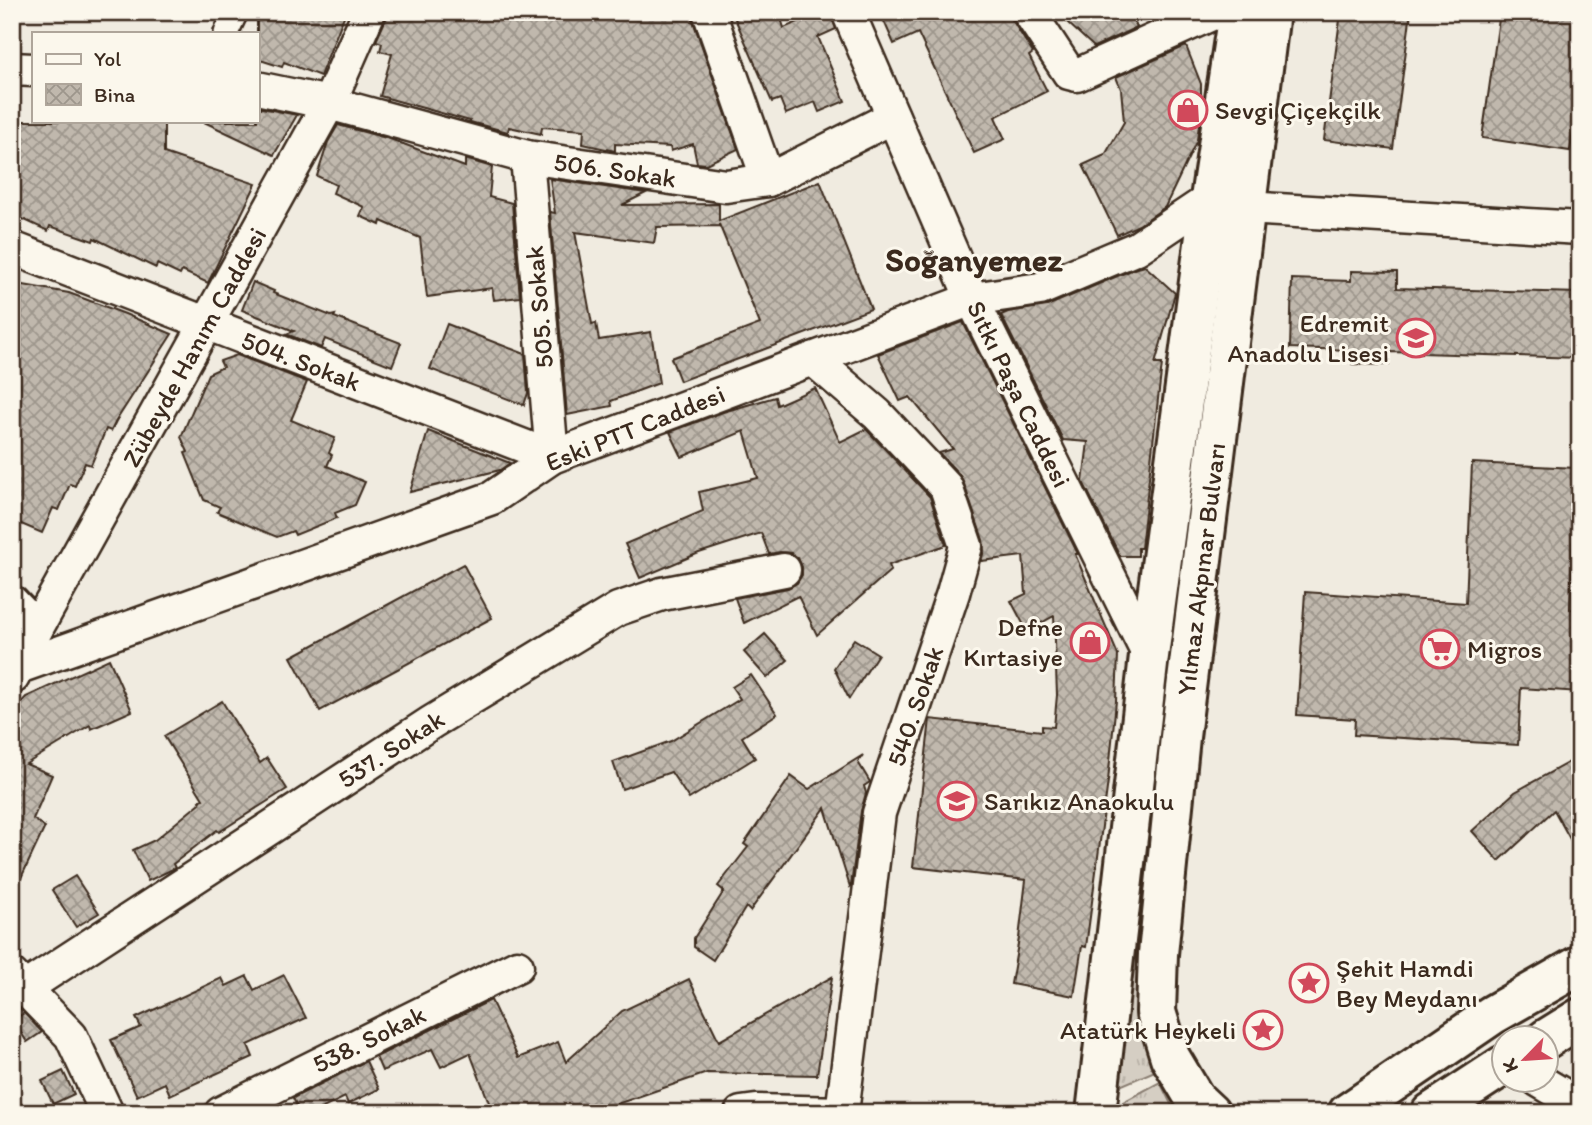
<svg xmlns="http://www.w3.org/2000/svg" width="1592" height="1125" viewBox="0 0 1592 1125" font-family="Itim,sans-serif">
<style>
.grass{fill:url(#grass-tufts);stroke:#887c70;stroke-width:2}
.building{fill:url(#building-cross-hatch);stroke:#3b2a1e;stroke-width:2}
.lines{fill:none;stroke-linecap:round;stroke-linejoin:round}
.pedestrian-casing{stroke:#3b2a1e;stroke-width:28}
.minor-casing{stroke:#3b2a1e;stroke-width:37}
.primary-casing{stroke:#3b2a1e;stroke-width:44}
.pedestrian{stroke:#fbf7ec;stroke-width:23}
.minor{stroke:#fbf7ec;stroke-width:32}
.primary{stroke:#fbf7ec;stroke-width:38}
.labels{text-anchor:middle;stroke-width:6;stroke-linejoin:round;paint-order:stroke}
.poi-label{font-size:26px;fill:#3b2a1e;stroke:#fbf7ec;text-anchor:start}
.street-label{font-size:26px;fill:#3b2a1e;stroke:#fbf7ec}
.district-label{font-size:33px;font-weight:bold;fill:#3b2a1e;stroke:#fbf7ec}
</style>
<defs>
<pattern id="grass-tufts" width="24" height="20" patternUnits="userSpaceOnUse" patternTransform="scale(1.75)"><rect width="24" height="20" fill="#d5cec3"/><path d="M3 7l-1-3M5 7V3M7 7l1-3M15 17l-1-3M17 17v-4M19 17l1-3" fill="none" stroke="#b8b1a7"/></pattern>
<pattern id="building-cross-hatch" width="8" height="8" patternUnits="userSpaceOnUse" patternTransform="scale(1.75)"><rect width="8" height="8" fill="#c0b8ad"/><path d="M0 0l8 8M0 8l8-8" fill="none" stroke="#9d968c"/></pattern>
</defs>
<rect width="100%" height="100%" fill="#f0ebe0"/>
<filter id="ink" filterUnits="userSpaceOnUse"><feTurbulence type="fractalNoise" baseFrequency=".0143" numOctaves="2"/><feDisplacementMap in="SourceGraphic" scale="14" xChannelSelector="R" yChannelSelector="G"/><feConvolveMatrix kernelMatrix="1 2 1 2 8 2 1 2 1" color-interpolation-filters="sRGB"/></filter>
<g filter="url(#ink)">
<g class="grass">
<polygon points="1151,826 1154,830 1141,925 1135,1018 1155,1071 1122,1085 1115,1092 1147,828"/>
<polygon points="1160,1082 1172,1106 1170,1113 1120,1113 1123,1102"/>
</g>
<g class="building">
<polygon points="257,12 349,12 347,15 345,14 320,76 284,62 282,67 257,59"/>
<polygon points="387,12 691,12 692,18 738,149 706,164 697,163 693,144 671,151 670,147 615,144 615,151 583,144 584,130 542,127 541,134 509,127 508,132 470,122 470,121 380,96 392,54 380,51 382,43 376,41 386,19"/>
<polygon points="732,12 779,12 784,28 822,12 830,12 836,29 818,37 845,101 819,112 815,102 786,114 780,99 772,102"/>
<polygon points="880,12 1007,12 1033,53 1029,56 1047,91 995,117 1005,139 974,153 918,33 894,44"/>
<polygon points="1056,12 1129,12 1137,27 1094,47"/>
<polygon points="1341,12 1411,12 1393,149 1324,140"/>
<polygon points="1500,12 1580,12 1580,85 1570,151 1482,138"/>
<polygon points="1186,46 1201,84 1201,110 1197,140 1165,207 1139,225 1117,235 1083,165 1105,155 1124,122 1121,89 1116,77"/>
<polygon points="257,107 297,115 274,155 202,121 257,121"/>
<polygon points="12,121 164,121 164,153 256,184 208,283 182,271 180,275 157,264 156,268 94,238 93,241 50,226 48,231 12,214"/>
<polygon points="338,125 390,139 465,167 465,159 492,167 489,197 512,203 520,297 494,300 492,288 427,297 420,238 381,221 380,225 360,216 364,207 333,193 336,185 317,176 328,142"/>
<polygon points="550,179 646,193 622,205 719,204 719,221 820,181 871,309 680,381 671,358 760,324 719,224 719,226 657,227 654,243 575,232 592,324 596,323 599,340 651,332 659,383 611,401 612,406 567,415 550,212 555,213"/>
<polygon points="1145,266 1175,293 1155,364 1162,364 1141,548 1138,548 1138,556 1120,556 1083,482 1088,442 1063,440 1001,315 1008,312 1047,306 1134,269"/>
<polygon points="1351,271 1397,272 1397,288 1580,293 1580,358 1389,352 1389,365 1352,364 1352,350 1290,348 1292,279 1351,281"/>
<polygon points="253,282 274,291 273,293 331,316 335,315 334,317 401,343 392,366 325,339 321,348 286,334 294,331 242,310"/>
<polygon points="12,283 69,293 125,314 172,334 116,421 111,431 106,429 91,465 85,463 75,486 70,484 59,510 53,508 42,533 12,520"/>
<polygon points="963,322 1078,554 1075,554 1118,655 1116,701 1108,781 1086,947 1082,946 1074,996 1011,984 1019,938 1026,880 913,867 930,719 1042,731 1042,726 1054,727 1057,695 1054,616 1027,631 1011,601 1026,594 1023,556 981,561 984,551 983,540 963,481 959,474 939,453 953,449 910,397 900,401 878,354"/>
<polygon points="447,324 525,354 528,393 524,405 430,369"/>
<polygon points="237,355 307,382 291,420 335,438 329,453 332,455 327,466 365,482 355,505 335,513 337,518 295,535 293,531 277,537 217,512 220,507 204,500 185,453 188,452 181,437 208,374 223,367 220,361"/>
<polygon points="815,388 840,442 866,429 930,497 946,545 889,565 891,570 817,635 798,596 744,623 735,598 788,588 797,583 802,575 802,567 798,558 791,553 780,552 769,554 761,533 699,553 640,578 625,544 703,511 699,492 758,478 744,431 682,457 670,432 723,412 775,397 777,405"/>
<polygon points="428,431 510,463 500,470 410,492"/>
<polygon points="1472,463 1576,468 1570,609 1580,610 1580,692 1521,688 1518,745 1354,735 1355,719 1297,715 1305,592 1466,603"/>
<polygon points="463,564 492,618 320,711 291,657"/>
<polygon points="765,634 788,660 767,678 744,652"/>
<polygon points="854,639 878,654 849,699 834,668"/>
<polygon points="109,659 132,711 91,729 90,725 26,764 52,775 33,819 45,827 12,897 12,720 17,707 26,697"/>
<polygon points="751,675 777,714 742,737 755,758 689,799 671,772 622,789 613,762 671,741 740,699 732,687"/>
<polygon points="222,701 260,763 267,758 287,789 219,832 217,830 173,864 175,868 148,881 133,850 155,840 200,803 199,801 203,799 164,736"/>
<polygon points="863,755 858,762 870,782 864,786 866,793 861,811 851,886 850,887 825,808 750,911 746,907 713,960 694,947 694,938 724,891 718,886 748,847 744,844 791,776 809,789"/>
<polygon points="1580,756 1580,857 1554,810 1499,861 1472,831 1515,792"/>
<polygon points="75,876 99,913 76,927 52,890"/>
<polygon points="284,975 306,1018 248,1045 253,1057 170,1095 165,1083 137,1096 111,1040 141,1027 136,1018 222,978 226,986 247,976 254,990"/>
<polygon points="832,977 817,1075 707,1073 591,1113 493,1113 470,1053 441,1067 432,1049 382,1071 376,1057 491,1000 518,1058 558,1042 566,1062 622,1011 689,979 719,1041"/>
<polygon points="24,1013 42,1032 27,1042 13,1020"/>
<polygon points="366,1061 379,1089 348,1104 345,1097 313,1113 300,1113 293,1098"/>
<polygon points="63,1071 74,1094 53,1104 42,1081"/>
</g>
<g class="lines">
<defs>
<polyline id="pedestrian" points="226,33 236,12"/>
<g id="minor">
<polyline points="709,12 768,180"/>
<polyline points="848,12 972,299 1149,656"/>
<polyline points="1029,12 1069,73 1077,75 1216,12"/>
<polyline points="12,69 33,70"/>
<polyline points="257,88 329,103 527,157 726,186 768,180 893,117"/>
<polyline points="1245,208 1580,228"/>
<polyline points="12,248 552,457 527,157"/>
<polyline points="813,359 877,414 946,487 966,546 953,593 879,813 842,1113"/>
<polyline points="12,602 37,628"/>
<polyline points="16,668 492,498 552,457 972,299 1040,289 1137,248 1210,199"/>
<polyline points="13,677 37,628 329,103 369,12"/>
<polyline points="12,975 71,1036 107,1113"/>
<polyline points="25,988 432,722 618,609 662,594 784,570"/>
<polyline points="1538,1080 1580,1105"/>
<polyline points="221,1113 517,966"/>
<polyline points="741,1113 756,1111 844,1113"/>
</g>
<g id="primary">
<polyline points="1546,1039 1580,1018"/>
<polyline points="1096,1113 1149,656 1210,199 1238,12"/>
<polyline points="1210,1113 1195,1099 1170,1057 1156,1012 1158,954 1180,737 1270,12"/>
<polyline points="1348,1113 1492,1015 1580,965"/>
<polyline points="1431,1113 1504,1065"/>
</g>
</defs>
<use href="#pedestrian" class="pedestrian-casing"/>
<use href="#minor" class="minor-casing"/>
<use href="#primary" class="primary-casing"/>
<use href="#pedestrian" class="pedestrian"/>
<use href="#minor" class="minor"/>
<use href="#primary" class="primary"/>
</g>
</g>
<defs>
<symbol id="shop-ring" viewBox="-11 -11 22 22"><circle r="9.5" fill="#fbf7ec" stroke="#d1495b" stroke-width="1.5"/><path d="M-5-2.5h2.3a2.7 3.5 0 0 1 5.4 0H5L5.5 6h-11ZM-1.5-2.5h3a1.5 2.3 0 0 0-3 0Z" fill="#d1495b"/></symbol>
<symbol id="school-ring" viewBox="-11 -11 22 22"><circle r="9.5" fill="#fbf7ec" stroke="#d1495b" stroke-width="1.5"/><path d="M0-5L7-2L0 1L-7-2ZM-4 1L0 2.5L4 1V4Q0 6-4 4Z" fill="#d1495b"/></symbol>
<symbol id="supermarket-ring" viewBox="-11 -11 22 22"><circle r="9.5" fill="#fbf7ec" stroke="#d1495b" stroke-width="1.5"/><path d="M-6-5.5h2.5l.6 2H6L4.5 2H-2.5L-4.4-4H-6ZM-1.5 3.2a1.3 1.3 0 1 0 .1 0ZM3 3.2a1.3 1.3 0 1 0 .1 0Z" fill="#d1495b"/></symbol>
<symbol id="sight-ring" viewBox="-11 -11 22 22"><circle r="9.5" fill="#fbf7ec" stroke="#d1495b" stroke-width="1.5"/><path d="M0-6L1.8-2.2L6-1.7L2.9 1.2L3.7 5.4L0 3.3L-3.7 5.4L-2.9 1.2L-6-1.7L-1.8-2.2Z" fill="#d1495b"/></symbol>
</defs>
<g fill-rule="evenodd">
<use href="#shop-ring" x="1166" y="88" width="44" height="44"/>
<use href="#school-ring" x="1394" y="316" width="44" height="44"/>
<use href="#shop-ring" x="1068" y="620" width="44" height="44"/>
<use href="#supermarket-ring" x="1418" y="627" width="44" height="44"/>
<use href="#school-ring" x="935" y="779" width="44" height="44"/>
<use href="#sight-ring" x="1287" y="961" width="44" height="44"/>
<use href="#sight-ring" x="1241" y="1008" width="44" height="44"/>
</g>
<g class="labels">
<g class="poi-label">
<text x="1215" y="119">Sevgi Çiçekçilk</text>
<text x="1389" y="332" text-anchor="end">Edremit<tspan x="1389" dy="30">Anadolu Lisesi</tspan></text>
<text x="1063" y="636" text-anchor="end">Defne<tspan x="1063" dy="30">Kırtasiye</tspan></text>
<text x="1467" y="658">Migros</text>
<text x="984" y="810">Sarıkız Anaokulu</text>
<text x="1336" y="977">Şehit Hamdi<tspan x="1336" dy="30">Bey Meydanı</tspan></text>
<text x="1236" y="1039" text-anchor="end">Atatürk Heykeli</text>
</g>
<g class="street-label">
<text transform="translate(615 170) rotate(8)" y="9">506. Sokak</text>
<text transform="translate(539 307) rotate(-95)" y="9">505. Sokak</text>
<text transform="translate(194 347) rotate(-61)" y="9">Zübeyde Hanım Caddesi</text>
<text transform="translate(301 361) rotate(21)" y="9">504. Sokak</text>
<text transform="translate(1019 394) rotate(64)" y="9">Sıtkı Paşa Caddesi</text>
<text transform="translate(635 428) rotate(-22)" y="9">Eski PTT Caddesi</text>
<text transform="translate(1201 569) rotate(-83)" y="9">Yılmaz Akpınar Bulvarı</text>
<text transform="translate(915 706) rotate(-71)" y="9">540. Sokak</text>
<text transform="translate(391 749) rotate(-33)" y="9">537. Sokak</text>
<text transform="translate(369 1039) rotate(-26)" y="9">538. Sokak</text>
</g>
<g class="district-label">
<text x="974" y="271">Soğanyemez</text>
</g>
</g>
<rect width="1592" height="1125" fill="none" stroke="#fbf7ec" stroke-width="42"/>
<rect x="21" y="21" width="1550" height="1083" fill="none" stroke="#3b2a1e" stroke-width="2.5" filter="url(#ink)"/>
<rect x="32" y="32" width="228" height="91" fill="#fbf7ec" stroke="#aea59a" stroke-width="2"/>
<rect x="46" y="54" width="35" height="10" fill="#fbf7ec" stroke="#aea59a" stroke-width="2"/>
<text x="94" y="66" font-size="21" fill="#3b2a1e">Yol</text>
<rect x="46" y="84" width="35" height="21" fill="url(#building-cross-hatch)" stroke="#aea59a" stroke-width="2"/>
<text x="94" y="102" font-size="21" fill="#3b2a1e">Bina</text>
<g transform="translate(1525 1059) rotate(245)"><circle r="33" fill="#fbf7ec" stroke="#aea59a" stroke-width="2"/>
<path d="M0-5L12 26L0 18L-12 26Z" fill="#d1495b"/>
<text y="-10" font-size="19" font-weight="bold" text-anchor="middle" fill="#3b2a1e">K</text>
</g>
</svg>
